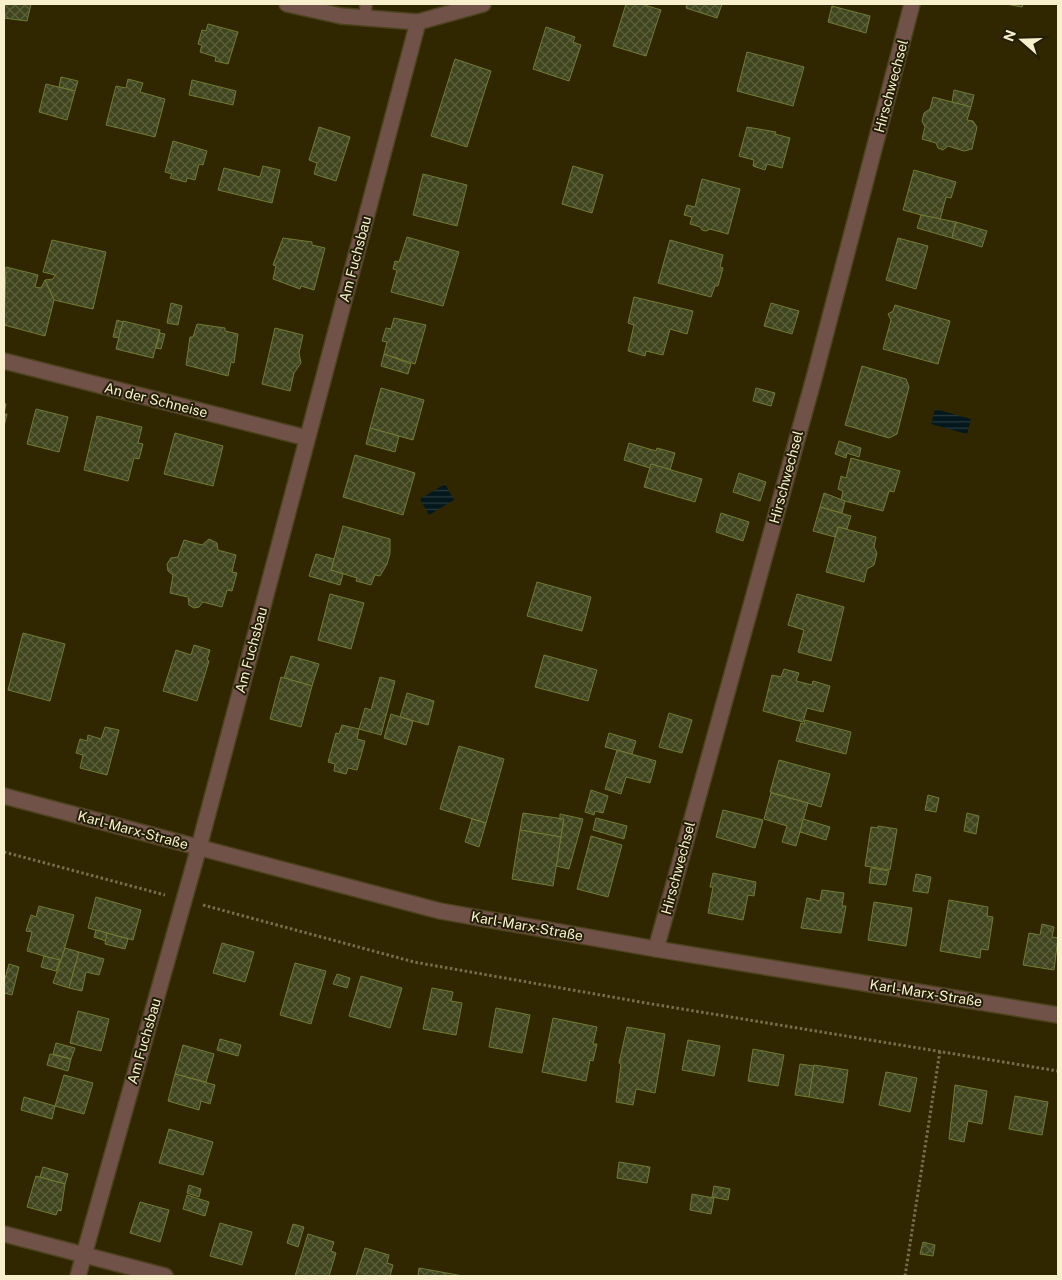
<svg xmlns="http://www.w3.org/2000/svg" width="1062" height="1280" viewBox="0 0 1062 1280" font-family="'Public Sans',sans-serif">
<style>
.water{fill:url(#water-rules)}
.building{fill:url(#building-cross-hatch);stroke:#717b34}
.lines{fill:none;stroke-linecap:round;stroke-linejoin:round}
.lane-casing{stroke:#4c431d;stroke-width:14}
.street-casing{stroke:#4c431d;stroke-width:18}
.path{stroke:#786f49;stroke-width:3;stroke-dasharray:2.5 2.5;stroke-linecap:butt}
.lane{stroke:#705249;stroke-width:11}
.street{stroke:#705249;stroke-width:15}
.labels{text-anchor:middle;stroke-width:4;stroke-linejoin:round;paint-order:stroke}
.street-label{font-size:14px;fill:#f8f0cc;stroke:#231e06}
</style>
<defs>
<pattern id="water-rules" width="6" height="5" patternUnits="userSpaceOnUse" patternTransform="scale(1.25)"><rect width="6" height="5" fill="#03181d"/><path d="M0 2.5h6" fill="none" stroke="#283a3d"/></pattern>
<pattern id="building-cross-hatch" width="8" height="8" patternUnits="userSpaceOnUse" patternTransform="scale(1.25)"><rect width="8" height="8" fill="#3f451d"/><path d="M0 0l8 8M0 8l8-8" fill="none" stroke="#5c603d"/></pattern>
</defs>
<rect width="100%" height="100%" fill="#302700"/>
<g class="water">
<polygon points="935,409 971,419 967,434 931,424"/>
<polygon points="445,484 454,500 429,515 420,499"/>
</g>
<g class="building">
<polygon points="4,4 31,4 27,21 4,18"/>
<polygon points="626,4 641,4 661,10 646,56 613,46"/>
<polygon points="687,4 722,4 717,18 686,8"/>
<polygon points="1006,4 1023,4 1022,7"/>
<polygon points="832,6 870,16 866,33 828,22"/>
<polygon points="208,24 238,32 228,64 215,61 216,57 200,52 202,45 198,44 202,30 206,31"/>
<polygon points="546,27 575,37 573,42 581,45 569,81 533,69"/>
<polygon points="747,52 804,67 793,106 737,91"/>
<polygon points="455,59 491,71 467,147 431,136"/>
<polygon points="61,77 78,81 75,91 59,87"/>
<polygon points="128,79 143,83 140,92 165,99 155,137 106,125 116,86 126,88"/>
<polygon points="192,80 236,91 233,105 189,95"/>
<polygon points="46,84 75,91 67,120 39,112"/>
<polygon points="954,90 974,95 971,107 952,102"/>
<polygon points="933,97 971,107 967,120 973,121 977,127 972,149 964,151 948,146 943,150 938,148 936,143 922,139 925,127 922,121 924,113 930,109"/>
<polygon points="319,127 350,137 336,181 314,174 317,163 309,160"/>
<polygon points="747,127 776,132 775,134 790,138 782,168 767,164 765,170 753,166 754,160 739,156"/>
<polygon points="173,141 207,151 203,165 199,164 195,180 187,178 186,182 170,178 172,174 165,172"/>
<polygon points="263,166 280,170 272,203 218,190 224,168 260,177"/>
<polygon points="573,166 603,175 592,213 562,204"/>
<polygon points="914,170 956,182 951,198 946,197 940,220 903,210"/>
<polygon points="423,174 467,185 457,226 413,215"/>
<polygon points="702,179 740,189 728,234 710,229 706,231 702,230 700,227 690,224 692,217 684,215 687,205 695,207"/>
<polygon points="921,215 956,222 952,238 917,228"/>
<polygon points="956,222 987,231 982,247 952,238"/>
<polygon points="407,237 459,252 443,306 391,292 397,270 393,269 395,261 399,262"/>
<polygon points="283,238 312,242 312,245 325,248 314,290 301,286 300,289 273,279 276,266 273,265"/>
<polygon points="898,238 928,246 916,289 886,280"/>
<polygon points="52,240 106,252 93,309 54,300 45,280 53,279 55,275 43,272"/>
<polygon points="670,240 723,255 720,267 723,268 718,286 715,286 711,297 658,283"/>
<polygon points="6,267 38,275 35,287 41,288 45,280 54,300 45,336 4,325"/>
<polygon points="634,297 693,311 687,334 670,329 663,355 646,351 645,356 628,351 634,325 628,323"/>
<polygon points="171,303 182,306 178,325 167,323"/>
<polygon points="771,303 799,311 792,334 764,326"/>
<polygon points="895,305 950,321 938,364 883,349 891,320 888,314 893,311"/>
<polygon points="394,318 426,325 415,364 384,354 387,342 382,341 386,328 391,329"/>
<polygon points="117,320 123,322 119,338 113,337"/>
<polygon points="123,321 160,330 153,358 116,349"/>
<polygon points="197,324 225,328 225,331 238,334 234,363 231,362 228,376 186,365 190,337 193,337"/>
<polygon points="275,328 303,335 299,353 301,363 294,373 290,391 262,384"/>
<polygon points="160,333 165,334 161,349 156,348"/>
<polygon points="384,354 411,364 408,374 381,366"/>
<polygon points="862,366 906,379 909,387 897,434 889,438 845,425"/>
<polygon points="381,388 424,400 413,440 370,428"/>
<polygon points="756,388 775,393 771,406 753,401"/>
<polygon points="4,403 6,404 4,414 7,414 4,426"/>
<polygon points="36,409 68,417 59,452 27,444"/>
<polygon points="97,416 142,427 138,443 143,444 139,459 134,458 128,481 84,470"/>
<polygon points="370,428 399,436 395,452 366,444"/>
<polygon points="175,433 223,446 213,486 164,474"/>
<polygon points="839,441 861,448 859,457 847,453 846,458 835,454"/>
<polygon points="629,443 656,451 657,448 675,453 670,470 651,464 650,468 624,460"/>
<polygon points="355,455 415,473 403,515 343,497"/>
<polygon points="851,458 900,471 894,492 889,491 883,511 841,500 843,491 838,489 841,476 846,478"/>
<polygon points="651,464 702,479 695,502 644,487"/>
<polygon points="739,473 766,482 760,501 733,492"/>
<polygon points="824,493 845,501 842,513 820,507"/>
<polygon points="820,507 851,516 847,529 838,527 835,537 813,531"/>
<polygon points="721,513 749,522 743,541 716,532"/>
<polygon points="343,526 390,539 390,553 387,564 380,576 375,575 371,585 356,581 357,578 331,570"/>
<polygon points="838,527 876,537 874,547 877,553 874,565 867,569 864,582 826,572"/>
<polygon points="209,539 217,543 218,550 236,555 232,572 237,573 232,591 227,590 222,607 203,602 199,607 194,608 189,605 188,597 170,593 173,575 168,571 167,564 171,558 178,557 184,540 202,545"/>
<polygon points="316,554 334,559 331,570 343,574 340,585 309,576"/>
<polygon points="537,582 591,597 582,631 527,616"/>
<polygon points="330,594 364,603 351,649 318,640"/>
<polygon points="797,594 844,607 831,661 798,652 804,630 788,625"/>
<polygon points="23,633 65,644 50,701 8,690"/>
<polygon points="194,645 210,650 207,660 209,661 197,701 163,691 176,650 191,655"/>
<polygon points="544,655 597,670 588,701 535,687"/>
<polygon points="291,656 319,664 312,686 284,678"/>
<polygon points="784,669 799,673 796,681 812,685 813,681 830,686 823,712 807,708 803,722 763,711 772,675 781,677"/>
<polygon points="281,677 312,686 301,727 270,719"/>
<polygon points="380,677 395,681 381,735 359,729 365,708 371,710"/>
<polygon points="407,693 434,701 428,725 400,717"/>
<polygon points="669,713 692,720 682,753 659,747"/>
<polygon points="391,714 413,721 406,745 384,738"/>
<polygon points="805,720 851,732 846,754 796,741 801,723 804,724"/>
<polygon points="342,725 359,729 357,739 365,741 357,770 348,768 346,774 334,771 335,764 328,762 336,733 339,734"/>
<polygon points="105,727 119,730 107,775 80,768 83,755 76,753 80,739 87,741 88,735 101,739"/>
<polygon points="609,733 636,741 632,754 605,747"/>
<polygon points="459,746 504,759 486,823 440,809"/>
<polygon points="617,750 656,761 650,783 626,777 621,794 605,789"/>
<polygon points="779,760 830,774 821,807 770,792"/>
<polygon points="591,790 608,796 603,813 595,811 594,815 585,812"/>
<polygon points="771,793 808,803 796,846 782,842 787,826 764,819"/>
<polygon points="928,795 939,798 936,812 925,810"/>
<polygon points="723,810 763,820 755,848 716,837"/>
<polygon points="523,813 564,819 561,837 520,830"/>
<polygon points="967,813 979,816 976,834 964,831"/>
<polygon points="560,814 583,819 569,869 556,866 564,819 560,819"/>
<polygon points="596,818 627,826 624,839 593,830"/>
<polygon points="472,819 486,823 479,847 465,842"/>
<polygon points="803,819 830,827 826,840 800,832"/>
<polygon points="878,826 897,829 890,870 865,866 871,827 878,828"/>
<polygon points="520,830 561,837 553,886 512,879"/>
<polygon points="591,836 622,845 608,897 577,889"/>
<polygon points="871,868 889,871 886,885 869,883"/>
<polygon points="713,873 756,882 754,896 748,895 743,920 708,913 713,887 710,887"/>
<polygon points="916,874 931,877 928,893 913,891"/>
<polygon points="822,890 844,893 842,906 846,906 841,933 801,928 807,898 820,901"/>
<polygon points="96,897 141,910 133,940 88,928"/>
<polygon points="949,900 988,907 987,916 993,917 988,950 981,949 980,958 940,951"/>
<polygon points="874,902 912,908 906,946 868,940"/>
<polygon points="39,906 74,915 61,961 27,951 32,932 26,931 31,915 36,917"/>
<polygon points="1042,924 1054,927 1052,937 1058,938 1054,970 1023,965 1029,933 1040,935"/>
<polygon points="96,930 107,933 106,941 94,937"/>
<polygon points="107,933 128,939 125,949 105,944"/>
<polygon points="222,943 254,952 245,982 213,973"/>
<polygon points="65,948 79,952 69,988 53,983"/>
<polygon points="79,952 104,959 99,975 86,972 82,991 69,988"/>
<polygon points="44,956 60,960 56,971 41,967"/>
<polygon points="295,963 326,971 311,1024 280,1015"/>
<polygon points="9,964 19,967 12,995 4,993 4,982"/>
<polygon points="337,974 350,978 347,988 333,984"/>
<polygon points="361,976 402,988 390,1028 349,1016"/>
<polygon points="432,988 453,992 451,1001 462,1003 456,1035 423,1029"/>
<polygon points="496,1008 530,1015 522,1053 489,1047"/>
<polygon points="78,1011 109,1019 101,1051 70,1043"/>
<polygon points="553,1018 597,1027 593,1044 597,1044 593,1061 590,1060 586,1081 542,1072"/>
<polygon points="627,1027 665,1034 655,1093 636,1089 633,1105 616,1102 621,1064 619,1063"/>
<polygon points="220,1039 241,1045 238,1056 217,1050"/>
<polygon points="688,1040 720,1046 714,1076 682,1070"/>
<polygon points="56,1043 75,1048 71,1059 53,1054"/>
<polygon points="183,1045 214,1054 206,1082 175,1074"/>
<polygon points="753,1049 784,1055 778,1086 748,1081"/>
<polygon points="50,1054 71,1059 68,1071 47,1065"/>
<polygon points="800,1064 814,1066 809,1097 795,1095"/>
<polygon points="814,1065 848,1070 843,1103 809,1097"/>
<polygon points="886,1072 917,1078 910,1112 879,1105"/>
<polygon points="175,1074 215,1085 210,1104 201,1101 199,1110 168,1101"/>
<polygon points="64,1075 93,1083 84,1114 55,1106"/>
<polygon points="955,1085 987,1091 982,1124 968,1121 964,1142 949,1139"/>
<polygon points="1015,1096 1048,1102 1042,1135 1009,1129"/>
<polygon points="24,1097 55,1106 52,1119 21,1110"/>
<polygon points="169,1129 213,1142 203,1175 159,1163"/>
<polygon points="619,1162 650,1167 647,1183 617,1178"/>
<polygon points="43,1167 68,1174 65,1184 40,1177"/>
<polygon points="36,1176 65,1184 61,1211 58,1210 56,1215 27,1207"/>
<polygon points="189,1185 201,1189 199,1197 187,1193"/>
<polygon points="714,1186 730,1189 728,1200 712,1197"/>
<polygon points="692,1194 714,1198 711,1214 690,1210"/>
<polygon points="187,1195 209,1202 205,1216 183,1209"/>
<polygon points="140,1202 169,1210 160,1242 130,1233"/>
<polygon points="220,1223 252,1232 242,1265 210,1256"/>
<polygon points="293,1224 304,1227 298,1247 287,1243"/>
<polygon points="308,1234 334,1242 331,1251 336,1253 329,1276 295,1276"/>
<polygon points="923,1242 935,1245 933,1256 920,1254"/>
<polygon points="365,1248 389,1255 387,1263 393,1265 390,1276 356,1276"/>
<polygon points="419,1268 463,1276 418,1276"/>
</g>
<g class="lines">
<defs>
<polyline id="lane" points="365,18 366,4"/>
<g id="street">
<polyline points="287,4 341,16 418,22 483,4"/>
<polyline points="4,361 307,438"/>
<polyline points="4,796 440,911 656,949 1058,1015"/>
<polyline points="656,949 814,378 912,4"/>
<polyline points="4,1234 165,1276"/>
<polyline points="78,1276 199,847 418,22"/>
</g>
</defs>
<use href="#lane" class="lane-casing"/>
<use href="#street" class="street-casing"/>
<g class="path">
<polyline points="4,852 165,895"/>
<polyline points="203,905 414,962 646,1003 1058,1071"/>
<polyline points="905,1276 940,1051"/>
</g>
<use href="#lane" class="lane"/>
<use href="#street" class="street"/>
</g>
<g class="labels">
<g class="street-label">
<text transform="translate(891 86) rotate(-75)" y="5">Hirschwechsel</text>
<text transform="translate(355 259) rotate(-75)" y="5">Am Fuchsbau</text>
<text transform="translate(156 400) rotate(14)" y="5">An der Schneise</text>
<text transform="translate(786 477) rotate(-75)" y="5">Hirschwechsel</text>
<text transform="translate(251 650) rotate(-75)" y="5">Am Fuchsbau</text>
<text transform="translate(133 830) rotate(15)" y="5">Karl-Marx-Straße</text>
<text transform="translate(678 868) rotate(-75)" y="5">Hirschwechsel</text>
<text transform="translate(527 926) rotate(10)" y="5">Karl-Marx-Straße</text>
<text transform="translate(926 993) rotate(9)" y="5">Karl-Marx-Straße</text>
<text transform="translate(144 1041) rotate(-74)" y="5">Am Fuchsbau</text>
</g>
</g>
<rect width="1062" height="1280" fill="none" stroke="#f8f0cc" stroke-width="10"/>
<g transform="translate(1022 40) rotate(290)" stroke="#231e06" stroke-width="4" paint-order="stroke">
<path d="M0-4L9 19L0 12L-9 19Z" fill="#f8f0cc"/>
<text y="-8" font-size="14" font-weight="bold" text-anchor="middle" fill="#f8f0cc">N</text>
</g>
</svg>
